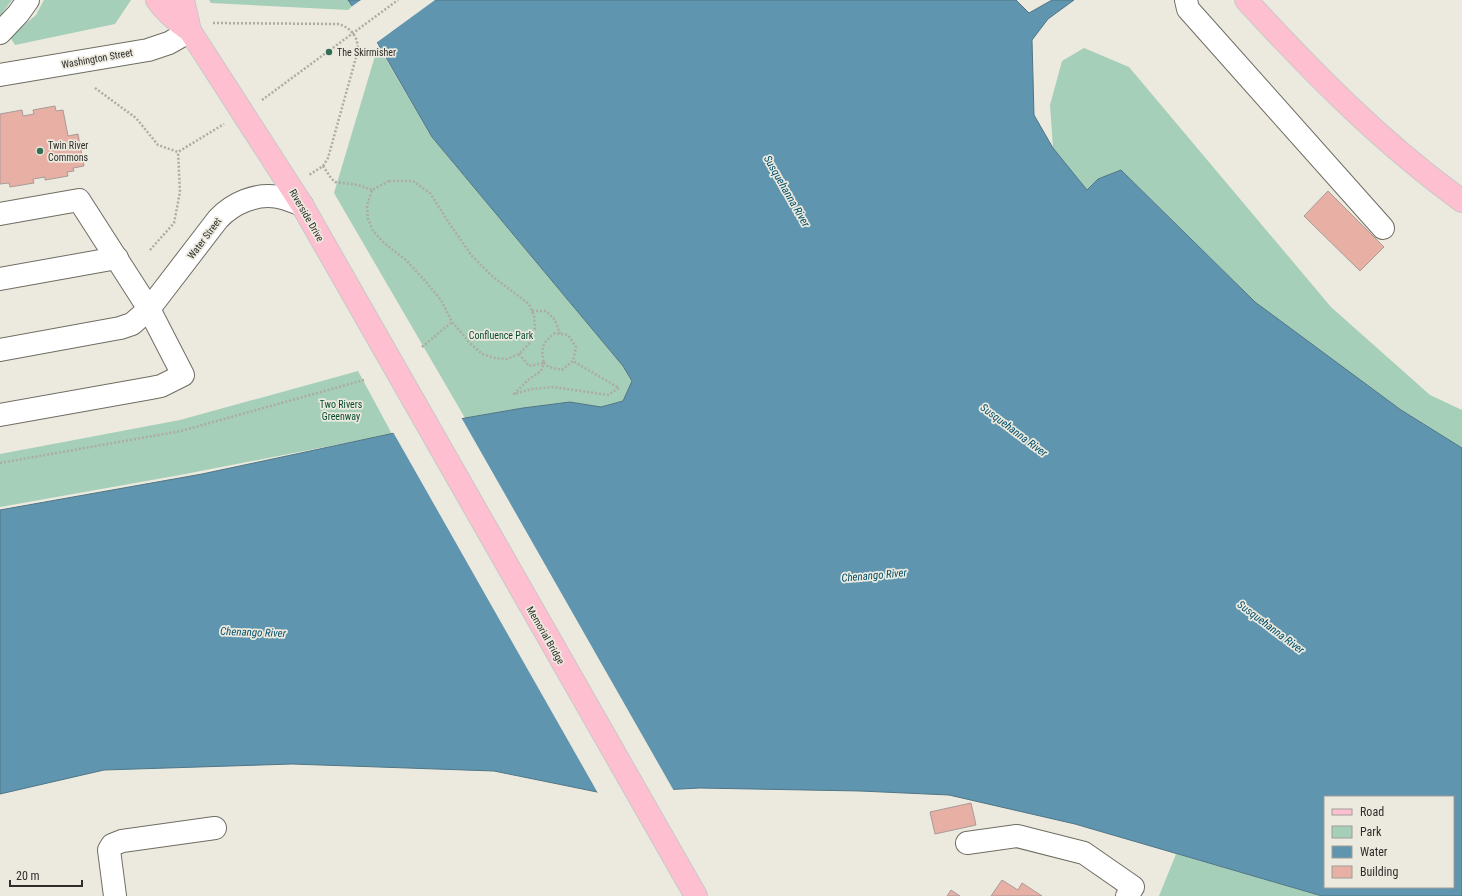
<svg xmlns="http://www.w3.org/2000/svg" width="1462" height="896" viewBox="0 0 1462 896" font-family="'Roboto Condensed',sans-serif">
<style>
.green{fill:#a5cfb8}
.water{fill:#5f95ae;stroke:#507686;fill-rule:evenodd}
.pier{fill:#eceadf}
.building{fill:#e8afa5;stroke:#a79b98}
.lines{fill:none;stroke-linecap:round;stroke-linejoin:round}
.minor-casing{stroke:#6f6d63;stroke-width:24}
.major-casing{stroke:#c9c8c7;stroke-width:24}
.path{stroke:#adaba2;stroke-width:2.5;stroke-dasharray:2 2;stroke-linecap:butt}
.minor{stroke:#fff;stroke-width:22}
.major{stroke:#febfd0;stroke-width:22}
.poi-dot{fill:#356e57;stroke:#eceadf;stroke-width:1.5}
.labels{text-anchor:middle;stroke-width:3.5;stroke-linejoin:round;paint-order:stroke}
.poi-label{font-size:10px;fill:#2e2d29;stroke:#eceadf;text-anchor:start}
.street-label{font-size:10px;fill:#2e2d29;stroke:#eceadf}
.park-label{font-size:10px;fill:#074c32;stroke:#eceadf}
.water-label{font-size:11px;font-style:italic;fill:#04516c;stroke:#eceadf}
</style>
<rect width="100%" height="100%" fill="#eceadf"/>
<g class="green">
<polygon points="0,0 12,0 0,16"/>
<polygon points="44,0 131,0 115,24 15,45 10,37 36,15"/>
<polygon points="209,0 348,0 353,6 348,10 211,3"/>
<polygon points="378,46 432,137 623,366 632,381 623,401 601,407 570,402 523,408 465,418 334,193"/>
<polygon points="1084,48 1129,67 1331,307 1430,395 1462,410 1462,448 1401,410 1255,302 1121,170 1098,179 1087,191 1053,148 1050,105 1062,61"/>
<polygon points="358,371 392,434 180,475 0,507 0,454 180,420"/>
<polygon points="1176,854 1322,896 1159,896"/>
</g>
<path class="water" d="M348,0H1016L1029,13L1052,0H1074L1048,19L1032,40L1034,115L1053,148L1087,190L1098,179L1121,170L1255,302L1401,410L1462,448V896H1322L1075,824L949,795L860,791L700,788L602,793L494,771L292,764L104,770L0,794V510L202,474L465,418L523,408L570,402L601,407L623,401L632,381L623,366L432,137L377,42ZM1325,797H1453V887H1325Z"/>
<g class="pier">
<polygon points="361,0 435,0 376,43 351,7"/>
<polygon points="461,417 674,791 599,795 393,432"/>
</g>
<g class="building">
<polygon points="55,106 56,111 63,110 68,136 78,134 84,166 73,168 74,171 67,172 68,176 45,180 45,177 33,179 34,183 10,187 9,183 0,184 0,114 22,110 23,116 34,114 33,110"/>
<polygon points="1328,191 1384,247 1360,271 1304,216"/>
<polygon points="971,803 976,825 935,834 930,812"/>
<polygon points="1002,880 1018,890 1022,883 1042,896 991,896"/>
<polygon points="951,890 960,896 947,896"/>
</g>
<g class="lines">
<defs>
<g id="minor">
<polyline points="1186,0 1188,9 1383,228"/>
<polyline points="0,33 18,14 28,0"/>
<polyline points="0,75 148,50 169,43 190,31"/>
<polyline points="0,214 79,200 149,309 183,375 161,386 151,388 0,415"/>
<polyline points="0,279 117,258"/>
<path d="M0,350L120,328L132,324L149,309L218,219C233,203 256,193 278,197C286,198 294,202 302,205"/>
<polyline points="967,843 1017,836 1084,853 1133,887 1127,896"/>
<polyline points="115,896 109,850 112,845 122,841 215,828"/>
</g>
<g id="major">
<path d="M157,0C166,13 177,22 190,31"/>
<polyline points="183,0 190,31 302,205 696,896"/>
<path d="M1246,0C1313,73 1382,143 1462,201"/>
</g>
</defs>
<use href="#minor" class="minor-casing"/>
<use href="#major" class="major-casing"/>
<g class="path">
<path d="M213,23L338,24C353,28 360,40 357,54L328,158L323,166L309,175"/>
<polyline points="95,88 136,118 158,145 178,152 224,124"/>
<polyline points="262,100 398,0"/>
<polyline points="323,166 331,178 335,182 358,185 372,190"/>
<polygon points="389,181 413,181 430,193 451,226 472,256 492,276 529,304 534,316 535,329 529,344 519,354 507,359 495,358 482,354 471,344 452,322 441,300 426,282 406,260 384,243 373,231 368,219 367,206 372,190"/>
<polyline points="150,250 174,223 180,192 178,152"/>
<polyline points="532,311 546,311 555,320 560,334"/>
<polyline points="422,347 452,322"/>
<path d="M519,354L529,366L544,363C540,348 543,342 555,333L568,335L576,347L573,361L562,370L549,367L544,363L541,371L528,380L514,394L532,389L553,387L608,395L619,388L573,361"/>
<polyline points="0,463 181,431 364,380"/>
</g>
<use href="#minor" class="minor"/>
<use href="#major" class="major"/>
</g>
<g class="poi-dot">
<circle cx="329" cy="52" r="4"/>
<circle cx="40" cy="151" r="4"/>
</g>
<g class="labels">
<g class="poi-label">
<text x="337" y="56">The Skirmisher</text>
<text x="48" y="149">Twin River<tspan x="48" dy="12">Commons</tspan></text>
</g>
<g class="street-label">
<text transform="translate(97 58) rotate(-10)" y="4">Washington Street</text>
<text transform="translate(307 215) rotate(60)" y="4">Riverside Drive</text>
<text transform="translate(204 238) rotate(-53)" y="4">Water Street</text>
<text transform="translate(546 635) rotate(60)" y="4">Memorial Bridge</text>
</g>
<g class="park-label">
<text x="501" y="339">Confluence Park</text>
<text x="341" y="408">Two Rivers<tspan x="341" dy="12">Greenway</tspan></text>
</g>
<g class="water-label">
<text transform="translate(787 191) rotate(60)" y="4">Susquehanna River</text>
<text transform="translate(1014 430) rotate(37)" y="4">Susquehanna River</text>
<text transform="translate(874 575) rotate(-5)" y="4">Chenango River</text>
<text transform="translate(1271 627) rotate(37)" y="4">Susquehanna River</text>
<text transform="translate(253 632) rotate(2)" y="4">Chenango River</text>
</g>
</g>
<rect x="1324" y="796" width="130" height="92" fill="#eceadf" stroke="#a09e96"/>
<rect x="1332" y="809" width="20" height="6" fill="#febfd0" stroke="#a09e96"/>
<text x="1360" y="816" font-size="12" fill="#2e2d29">Road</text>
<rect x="1332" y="826" width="20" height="12" fill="#a5cfb8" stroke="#a09e96"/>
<text x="1360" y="836" font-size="12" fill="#2e2d29">Park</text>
<rect x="1332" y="846" width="20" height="12" fill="#5f95ae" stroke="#a09e96"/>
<text x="1360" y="856" font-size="12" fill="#2e2d29">Water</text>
<rect x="1332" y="866" width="20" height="12" fill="#e8afa5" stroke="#a09e96"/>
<text x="1360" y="876" font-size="12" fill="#2e2d29">Building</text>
<path d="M10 880v6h72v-6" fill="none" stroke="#2e2d29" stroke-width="2"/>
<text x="16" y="880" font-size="12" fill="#2e2d29" stroke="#eceadf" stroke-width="3" paint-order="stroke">20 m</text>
</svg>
